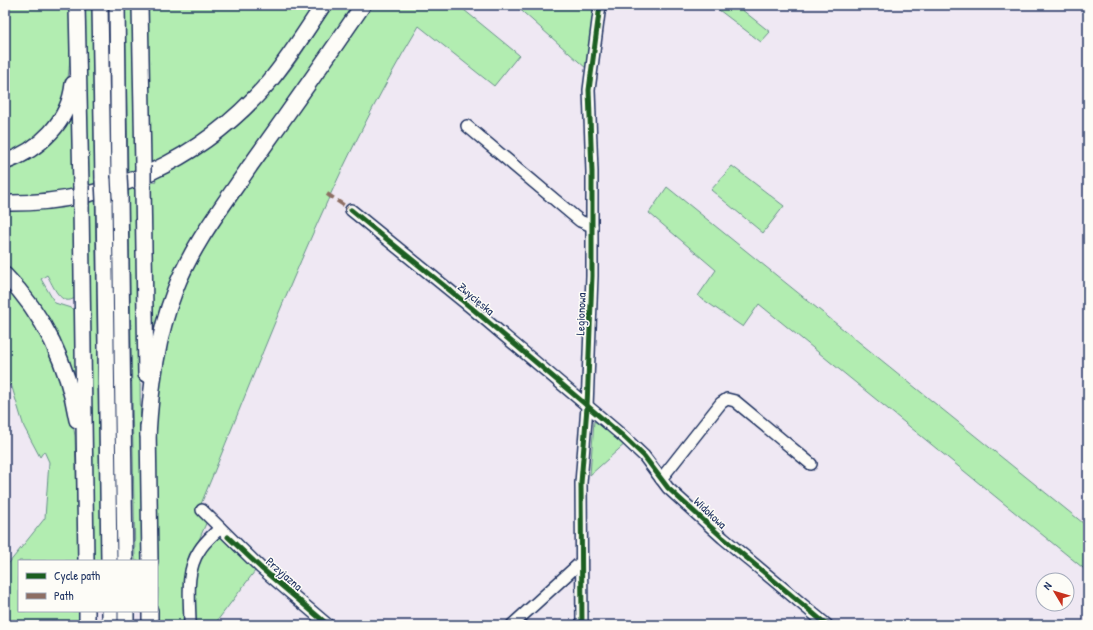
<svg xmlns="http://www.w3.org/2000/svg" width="1093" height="630" viewBox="0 0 1093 630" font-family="'Patrick Hand',sans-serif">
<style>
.green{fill:#b2edb1;stroke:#668e88}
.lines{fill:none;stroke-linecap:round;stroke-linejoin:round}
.minor-casing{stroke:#1b2f5e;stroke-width:14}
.highway-casing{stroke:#1b2f5e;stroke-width:18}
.minor{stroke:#fdfcf7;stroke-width:11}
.highway{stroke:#fdfcf7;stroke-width:15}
.highway-bridge-casing{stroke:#1b2f5e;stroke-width:18;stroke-linecap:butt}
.highway-bridge{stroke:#fdfcf7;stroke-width:15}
.quiet{stroke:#8d6e63;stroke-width:4;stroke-dasharray:8 4;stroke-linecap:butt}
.cycleway-casing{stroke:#fdfcf7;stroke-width:8}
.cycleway{stroke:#1b5e20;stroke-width:5}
.labels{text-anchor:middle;stroke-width:3;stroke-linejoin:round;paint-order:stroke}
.street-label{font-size:12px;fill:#1b2f5e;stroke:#fdfcf7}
</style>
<rect width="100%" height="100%" fill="#efe8f3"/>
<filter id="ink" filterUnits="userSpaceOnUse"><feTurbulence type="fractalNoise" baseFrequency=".025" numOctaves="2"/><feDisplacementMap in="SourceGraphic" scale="8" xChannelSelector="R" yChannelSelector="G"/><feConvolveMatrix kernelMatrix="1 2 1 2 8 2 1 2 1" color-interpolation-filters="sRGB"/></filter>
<g filter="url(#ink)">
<g class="green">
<path d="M5,5H69C70,54 77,104 35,139C27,146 14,150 5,155Z"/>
<polygon points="82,5 92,5 101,561 90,561"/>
<polygon points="107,5 111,5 120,561 116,561"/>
<polygon points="125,5 136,5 142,561 135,561"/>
<polygon points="145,5 316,5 271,70 243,102 184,148 147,165"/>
<path d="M333,5H358L210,217L150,355L148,185L156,181L155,179C204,155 248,122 282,80C301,57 316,30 333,5Z"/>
<path d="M371,5H458L519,55L494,86L419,26C328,176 268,342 201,504L210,514L190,561L187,625H156C164,543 147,460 158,379C171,286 218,225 269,151C303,102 338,54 371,5Z"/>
<polygon points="515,5 595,5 587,69"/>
<polygon points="717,5 736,5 770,32 761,42 715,7"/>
<polygon points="75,104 74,191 5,196 5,166"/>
<polygon points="732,166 784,206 763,233 711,190"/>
<polygon points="667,187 1088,527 1088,572 759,304 743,327 698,296 716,270 649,213"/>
<path d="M75,206L76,297C61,309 53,285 47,275L41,279L55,303L77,310L78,396L5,269V211Z"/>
<polygon points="5,282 38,324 69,401 75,436 79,561 19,561 19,611 80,611 80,625 5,625 5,568 45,518 49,462 44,451 40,457 24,427 11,384 5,391"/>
<polygon points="594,421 627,442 590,475"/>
<polygon points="219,535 223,536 258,567 214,625 193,625 194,576 201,554"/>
</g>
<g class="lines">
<defs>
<g id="minor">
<polyline points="467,126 580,221 592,226"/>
<polyline points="351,210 474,310 624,437 644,456 668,488 723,538 827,625"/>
<polyline points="661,479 721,403 727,399 735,401 811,464"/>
<polyline points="202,510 261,568 328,625"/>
<path d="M190,625C190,601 185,572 199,551C204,542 213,535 220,528"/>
<polyline points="512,625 580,563"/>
<polyline points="582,625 581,483 587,407 592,276 592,172 589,90 600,5"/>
</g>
<g id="highway">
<polyline points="77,5 81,186"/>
<polyline points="100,5 103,180"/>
<polyline points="117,5 119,175"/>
<polyline points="140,5 143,166"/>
<path d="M5,162C39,150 69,122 73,84"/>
<polyline points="143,187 146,374"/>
<polyline points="120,196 125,561"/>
<polyline points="104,201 109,561"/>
<path d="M5,203C107,205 203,159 269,82C289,58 306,31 323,5"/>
<polyline points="81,205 86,561"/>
<path d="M5,275C44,314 68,365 77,420"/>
<polyline points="148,426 150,561"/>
<path d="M148,435C151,385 157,337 175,290C192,245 223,206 250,166C288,113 326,59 363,5"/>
<polyline points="87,611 87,625"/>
<polyline points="110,611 110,625"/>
<polyline points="126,611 126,625"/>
<polyline points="150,611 150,625"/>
</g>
</defs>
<use href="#minor" class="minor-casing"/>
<use href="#highway" class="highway-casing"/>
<use href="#minor" class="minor"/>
<use href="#highway" class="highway"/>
<defs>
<g id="highway-bridge">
<polyline points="143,166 143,187"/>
<polyline points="119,175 120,196"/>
<polyline points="103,180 104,201"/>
<polyline points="81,186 81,205"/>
</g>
</defs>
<use href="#highway-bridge" class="highway-bridge-casing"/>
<use href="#highway-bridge" class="highway-bridge"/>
<polyline class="quiet" points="327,194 351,210"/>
<defs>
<g id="cycleway">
<polyline points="351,210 474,310 624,437 644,456 668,488 723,538 827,625"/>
<polyline points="228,537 261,568 328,625"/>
<polyline points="582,625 581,483 587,407 592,276 592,172 589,90 600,5"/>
</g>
</defs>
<use href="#cycleway" class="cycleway-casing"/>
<use href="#cycleway" class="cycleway"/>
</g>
</g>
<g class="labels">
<g class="street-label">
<text transform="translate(476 299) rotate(40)" y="4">Zwycięska</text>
<text transform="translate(581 314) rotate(-88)" y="4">Legionowa</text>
<text transform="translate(710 513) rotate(43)" y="4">Widokowa</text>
<text transform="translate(284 574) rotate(41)" y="4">Przyjazna</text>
</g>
</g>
<rect width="1093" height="630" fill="none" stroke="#fdfcf7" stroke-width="20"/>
<rect x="10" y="10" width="1073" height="610" fill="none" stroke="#1b2f5e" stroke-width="1.5" filter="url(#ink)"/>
<rect x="18" y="560" width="140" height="52" fill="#fdfcf7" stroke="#a3aaba"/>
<rect x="26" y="573" width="20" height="6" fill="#1b5e20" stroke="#a3aaba"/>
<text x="54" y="580" font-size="12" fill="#1b2f5e">Cycle path</text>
<rect x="26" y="593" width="20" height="6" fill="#8d6e63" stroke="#a3aaba"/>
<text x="54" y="600" font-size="12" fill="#1b2f5e">Path</text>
<g transform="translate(1055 592) rotate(308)"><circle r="19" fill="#fdfcf7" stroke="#a3aaba"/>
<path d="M0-3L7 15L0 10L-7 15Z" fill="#c8321e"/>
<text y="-6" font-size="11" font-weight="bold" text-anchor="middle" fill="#1b2f5e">N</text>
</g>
</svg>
